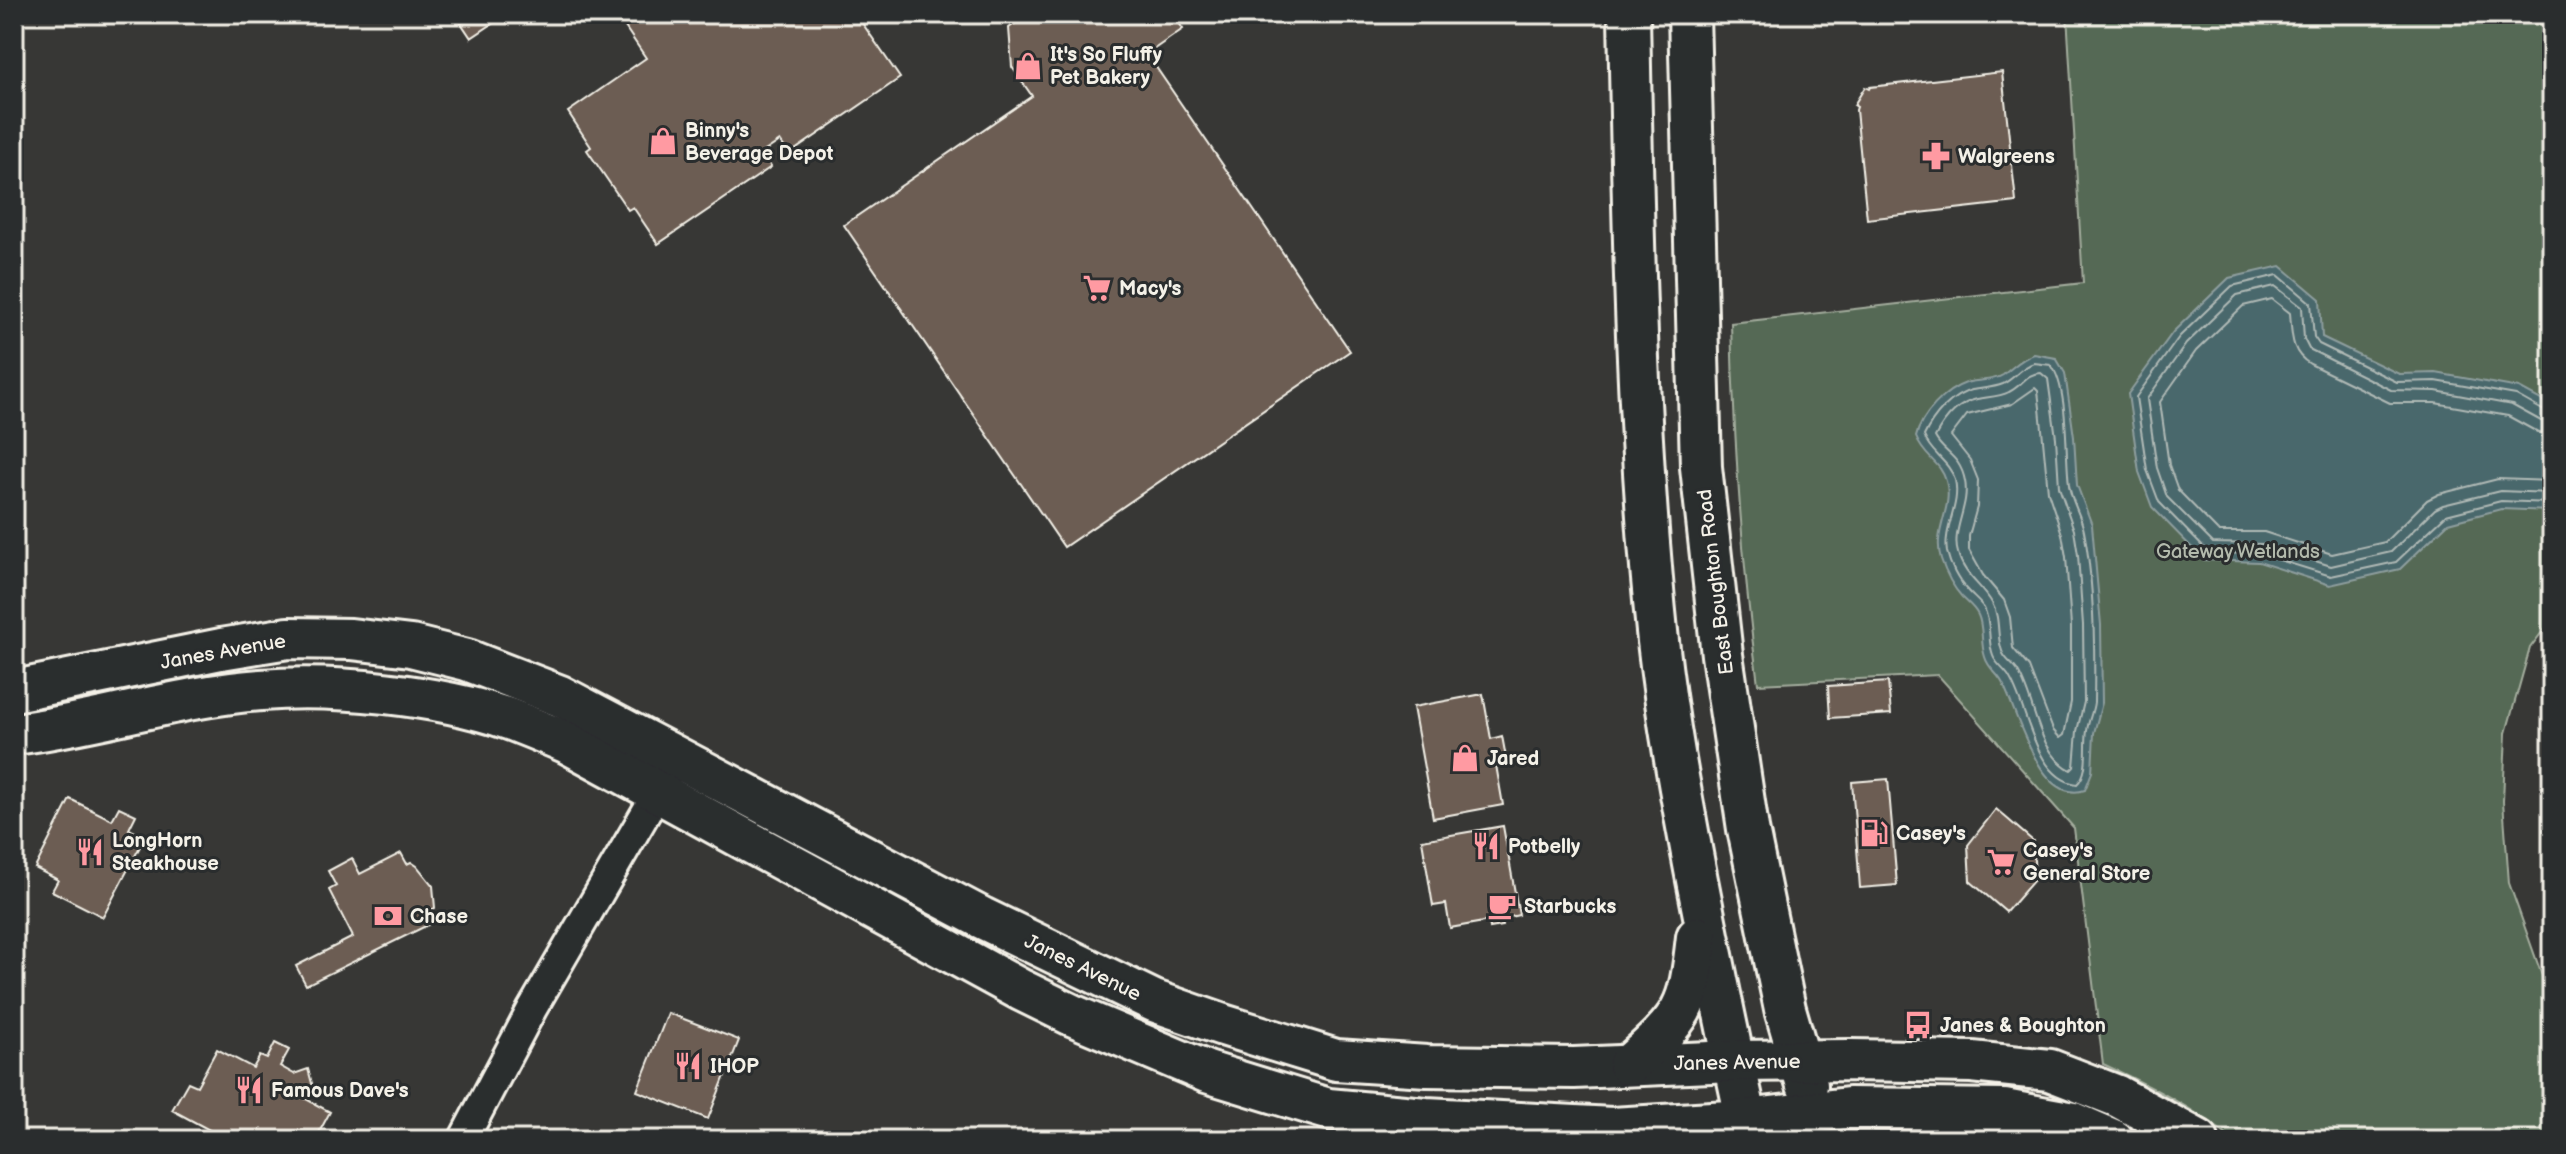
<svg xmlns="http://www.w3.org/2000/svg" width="2566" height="1154" viewBox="0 0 2566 1154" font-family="'Balsamiq Sans',sans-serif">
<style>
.green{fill:#556954;stroke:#a4ad9e;stroke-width:2}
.water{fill:#4a676c;stroke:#8e9e9e;stroke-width:2}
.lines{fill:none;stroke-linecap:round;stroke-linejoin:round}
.shore{stroke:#b0bab6;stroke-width:2}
.building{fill:#6c5d53;stroke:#f4f1e8;stroke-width:2}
.street-casing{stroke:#f4f1e8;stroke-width:34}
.secondary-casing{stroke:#f4f1e8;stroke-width:46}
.street{stroke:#2a2d2e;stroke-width:28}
.secondary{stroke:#2a2d2e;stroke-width:40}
.labels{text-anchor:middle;stroke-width:6;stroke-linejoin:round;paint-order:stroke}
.poi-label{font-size:20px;font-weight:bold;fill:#f4f1e8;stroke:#2a2d2e;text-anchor:start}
.park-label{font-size:20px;fill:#b4bbad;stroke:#2a2d2e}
.street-label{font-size:20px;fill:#f4f1e8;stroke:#2a2d2e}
</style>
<rect width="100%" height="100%" fill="#373735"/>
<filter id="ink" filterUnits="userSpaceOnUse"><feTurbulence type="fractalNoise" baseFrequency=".0125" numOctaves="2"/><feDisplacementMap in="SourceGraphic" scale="16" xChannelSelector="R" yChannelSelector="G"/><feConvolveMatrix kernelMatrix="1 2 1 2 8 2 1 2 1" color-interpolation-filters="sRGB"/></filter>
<g filter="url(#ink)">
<path class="green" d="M2067,14H2552V619L2530,648L2506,733L2503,801L2509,883L2545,984L2552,996V1140H2233C2195,1108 2148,1085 2103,1064L2074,828L1938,675L1758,684C1742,564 1734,444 1731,323L2083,283Z"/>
<g class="water">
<polygon points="2281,266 2320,299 2322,337 2399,374 2436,373 2519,388 2552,406 2552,511 2501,509 2448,523 2400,569 2330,585 2259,562 2204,560 2152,507 2139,472 2128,394 2173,332 2229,278"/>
<path d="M2034,354L2056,358L2065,373L2074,437L2077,485L2092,525L2101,625L2102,703L2094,733L2092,772L2085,790C2039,806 2017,709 2002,682C1997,673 1988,668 1985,657C1980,643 1984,628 1978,615C1974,607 1968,603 1962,597C1953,587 1945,571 1941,559C1932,531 1954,508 1946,481C1941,462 1924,458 1916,437C1921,415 1945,390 1966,383C1977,379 1992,382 2003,375C2014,367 2020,359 2034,354Z"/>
</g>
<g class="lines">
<g class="shore">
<path d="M2034,363L2051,365C2069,388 2065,455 2069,485C2071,501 2081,515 2084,531C2094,582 2095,649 2094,702C2093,712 2088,721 2087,731C2084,748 2090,772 2077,784C2033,778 2028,704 2008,675C2003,668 1996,664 1993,656C1987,640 1992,623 1984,608C1979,601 1972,596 1967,590C1958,581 1950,565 1947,552C1943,528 1961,505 1955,480C1949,461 1931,454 1924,436C1933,417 1951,395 1972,390C1982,388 1994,388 2003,384C2015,378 2021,367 2034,363Z"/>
<path d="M2041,373L2048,379L2056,438L2059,487L2074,530L2078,555L2083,625L2084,702L2077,731L2074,767L2071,770C2036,752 2036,700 2017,670C2012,663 2004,659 2002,651C1996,635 2001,619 1992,603C1982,585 1964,576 1958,553C1951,530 1970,506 1965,481C1960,455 1944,454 1935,437C1944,420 1958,403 1977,399C1987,397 2000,397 2009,392C2022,386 2026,373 2041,373Z"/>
<polygon points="2035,388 2038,391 2040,408 2048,492 2062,534 2066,557 2071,626 2071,702 2064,735 2060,738 2053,730 2029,667 2013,648 2010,617 2004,600 1983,575 1969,550 1969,536 1977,507 1978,480 1970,460 1951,436 1967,415 2012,404"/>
<polyline points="2552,412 2546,412 2516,395 2436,381 2397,382 2319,344 2314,337 2311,303 2278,275 2232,286 2179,337 2136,397 2147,470 2159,502 2209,553 2260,554 2331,576 2396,562 2446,515 2501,501 2552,503"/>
<polyline points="2552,423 2541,421 2512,405 2436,391 2391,390 2309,349 2304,339 2302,307 2275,286 2237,295 2186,344 2147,399 2157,468 2167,497 2213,543 2262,544 2331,566 2391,552 2435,509 2443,505 2500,491 2552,493"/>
<path d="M2552,435L2539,433L2508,416L2435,403H2390L2310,364C2290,352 2292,334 2290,313L2272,299L2243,306L2196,351L2160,402L2169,465L2178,490L2219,532H2264L2332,554L2385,542L2427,500L2439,494L2498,479L2552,481"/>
</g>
</g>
<g class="building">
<polygon points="455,14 507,14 471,38"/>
<polygon points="635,14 856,14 900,78 789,154 780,141 762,153 771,167 658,244 633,207 628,210 587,150 591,147 568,112 646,58 623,24"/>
<polygon points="1028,14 1173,14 1183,29 1147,54 1350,351 1064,547 844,225 1032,96 1012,67 1009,28"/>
<polygon points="2002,72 2016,202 1867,219 1856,110 1857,107 1854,105 1865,87 1869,89 1870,87"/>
<polygon points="1888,682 1891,714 1830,718 1828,686"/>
<polygon points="1483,694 1491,739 1502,736 1507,763 1496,765 1503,805 1433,818 1413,707"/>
<polygon points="1888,779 1897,885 1860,888 1852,782"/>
<polygon points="70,799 112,820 119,807 136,815 129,829 145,837 103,917 52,891 58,880 35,868"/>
<polygon points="1996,809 2033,841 2035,879 2006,912 1970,881 1968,845"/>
<polygon points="1503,826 1519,915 1501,919 1502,926 1490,928 1489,921 1450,928 1446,904 1433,906 1422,840"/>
<polygon points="401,853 407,864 411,862 417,866 433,886 435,908 431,910 436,921 306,985 296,966 353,937 329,890 336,886 328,871 352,858 360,874"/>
<polygon points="668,1013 739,1040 708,1119 637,1091"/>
<polygon points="275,1043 289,1050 280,1066 294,1074 308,1069 315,1094 304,1098 330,1112 315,1140 228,1140 172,1110 188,1082 197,1086 217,1049 253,1068 260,1056 267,1059"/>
</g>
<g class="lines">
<defs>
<polyline id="street" points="463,1140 532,1009 666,778"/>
<g id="secondary">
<path d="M1629,14C1633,224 1636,433 1658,641C1667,721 1682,801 1697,880C1714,967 1732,1053 1751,1140"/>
<polyline points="1689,14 1701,467 1722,655 1748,829 1785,1009 1807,1085"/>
<polyline points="14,691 221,649 288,638 351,639 411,646 467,660 560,696 982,918 1154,1001 1223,1025 1336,1060 1427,1066 1574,1068 1733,1061 1851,1060 1972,1062 2050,1070 2117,1096 2198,1140"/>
<path d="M14,734C97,724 177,696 261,690C335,684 439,695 509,719C528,726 547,734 566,742L1021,990L1072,1015L1207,1072L1328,1109L1426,1118L1612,1128L1746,1120L1848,1108L2004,1110L2074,1123L2113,1140"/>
<path d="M1629,1065C1684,1016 1689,1010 1697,937"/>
</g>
</defs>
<use href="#street" class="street-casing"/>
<use href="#secondary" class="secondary-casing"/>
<use href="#street" class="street"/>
<use href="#secondary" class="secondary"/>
</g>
</g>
<defs>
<symbol id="shop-bare" viewBox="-9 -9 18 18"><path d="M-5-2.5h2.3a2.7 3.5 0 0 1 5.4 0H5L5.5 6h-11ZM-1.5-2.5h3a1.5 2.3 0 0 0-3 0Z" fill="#ff9aa2" stroke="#2a2d2e" stroke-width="2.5" paint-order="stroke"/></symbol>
<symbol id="pharmacy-bare" viewBox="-9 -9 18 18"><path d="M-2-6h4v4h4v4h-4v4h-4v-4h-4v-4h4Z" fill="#ff9aa2" stroke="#2a2d2e" stroke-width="2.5" paint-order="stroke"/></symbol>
<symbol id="supermarket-bare" viewBox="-9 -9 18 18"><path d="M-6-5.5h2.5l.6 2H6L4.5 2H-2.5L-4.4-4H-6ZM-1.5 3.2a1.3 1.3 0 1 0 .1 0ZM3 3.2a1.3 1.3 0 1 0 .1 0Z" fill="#ff9aa2" stroke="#2a2d2e" stroke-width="2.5" paint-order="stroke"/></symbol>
<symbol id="fuel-bare" viewBox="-9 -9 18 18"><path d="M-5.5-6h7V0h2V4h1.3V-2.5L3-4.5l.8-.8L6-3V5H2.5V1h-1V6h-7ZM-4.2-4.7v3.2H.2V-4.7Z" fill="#ff9aa2" stroke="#2a2d2e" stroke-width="2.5" paint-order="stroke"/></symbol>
<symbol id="restaurant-bare" viewBox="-9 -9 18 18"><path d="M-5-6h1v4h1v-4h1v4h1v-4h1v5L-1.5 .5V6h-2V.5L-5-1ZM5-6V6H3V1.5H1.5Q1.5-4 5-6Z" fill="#ff9aa2" stroke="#2a2d2e" stroke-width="2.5" paint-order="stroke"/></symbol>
<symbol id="cafe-bare" viewBox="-9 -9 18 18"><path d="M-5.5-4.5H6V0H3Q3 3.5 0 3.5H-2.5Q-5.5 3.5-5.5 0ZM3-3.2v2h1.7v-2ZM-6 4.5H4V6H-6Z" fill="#ff9aa2" stroke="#2a2d2e" stroke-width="2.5" paint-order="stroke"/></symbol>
<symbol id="bank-bare" viewBox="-9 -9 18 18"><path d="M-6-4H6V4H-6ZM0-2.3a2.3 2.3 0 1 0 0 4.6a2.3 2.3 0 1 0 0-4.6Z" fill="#ff9aa2" stroke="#2a2d2e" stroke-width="2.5" paint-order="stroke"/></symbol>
<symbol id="bus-bare" viewBox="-9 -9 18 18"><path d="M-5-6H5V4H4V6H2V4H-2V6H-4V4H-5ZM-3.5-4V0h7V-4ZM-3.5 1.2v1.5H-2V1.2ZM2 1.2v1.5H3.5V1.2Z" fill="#ff9aa2" stroke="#2a2d2e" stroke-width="2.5" paint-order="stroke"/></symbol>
</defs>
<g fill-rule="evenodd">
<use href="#shop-bare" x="1008" y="46" width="40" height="40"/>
<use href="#shop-bare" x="643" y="121" width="40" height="40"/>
<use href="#pharmacy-bare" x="1916" y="136" width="40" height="40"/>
<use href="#supermarket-bare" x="1077" y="268" width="40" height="40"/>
<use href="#shop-bare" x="1445" y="738" width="40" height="40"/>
<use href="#fuel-bare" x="1854" y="813" width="40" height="40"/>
<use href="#restaurant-bare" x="1466" y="826" width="40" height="40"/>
<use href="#restaurant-bare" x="70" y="832" width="40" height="40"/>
<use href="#supermarket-bare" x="1981" y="842" width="40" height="40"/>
<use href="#cafe-bare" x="1482" y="886" width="40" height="40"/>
<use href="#bank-bare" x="368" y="896" width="40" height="40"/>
<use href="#bus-bare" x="1898" y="1005" width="40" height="40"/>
<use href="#restaurant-bare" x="668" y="1046" width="40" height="40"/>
<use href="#restaurant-bare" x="229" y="1070" width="40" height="40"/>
</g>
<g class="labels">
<g class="poi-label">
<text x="1050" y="61">It's So Fluffy<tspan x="1050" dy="23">Pet Bakery</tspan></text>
<text x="685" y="137">Binny's<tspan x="685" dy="23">Beverage Depot</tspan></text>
<text x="1958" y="163">Walgreens</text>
<text x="1119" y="295">Macy's</text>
<text x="1487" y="765">Jared</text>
<text x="1896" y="840">Casey's</text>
<text x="112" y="847">LongHorn<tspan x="112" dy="23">Steakhouse</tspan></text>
<text x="1508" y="853">Potbelly</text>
<text x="2023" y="857">Casey's<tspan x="2023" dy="23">General Store</tspan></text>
<text x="1524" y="913">Starbucks</text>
<text x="410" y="923">Chase</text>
<text x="1940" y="1032">Janes &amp; Boughton</text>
<text x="710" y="1073">IHOP</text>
<text x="271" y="1097">Famous Dave's</text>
</g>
<g class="park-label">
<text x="2238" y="558">Gateway Wetlands</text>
</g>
<g class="street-label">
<text transform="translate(1715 582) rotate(-97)" y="7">East Boughton Road</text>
<text transform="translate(223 651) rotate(-10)" y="7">Janes Avenue</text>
<text transform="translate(1083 967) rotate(26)" y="7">Janes Avenue</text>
<text transform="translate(1737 1062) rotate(-1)" y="7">Janes Avenue</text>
</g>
</g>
<rect width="2566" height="1154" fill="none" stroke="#2a2d2e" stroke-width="48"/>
<rect x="24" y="24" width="2518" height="1106" fill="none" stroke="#f4f1e8" stroke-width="3" filter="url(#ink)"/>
</svg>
